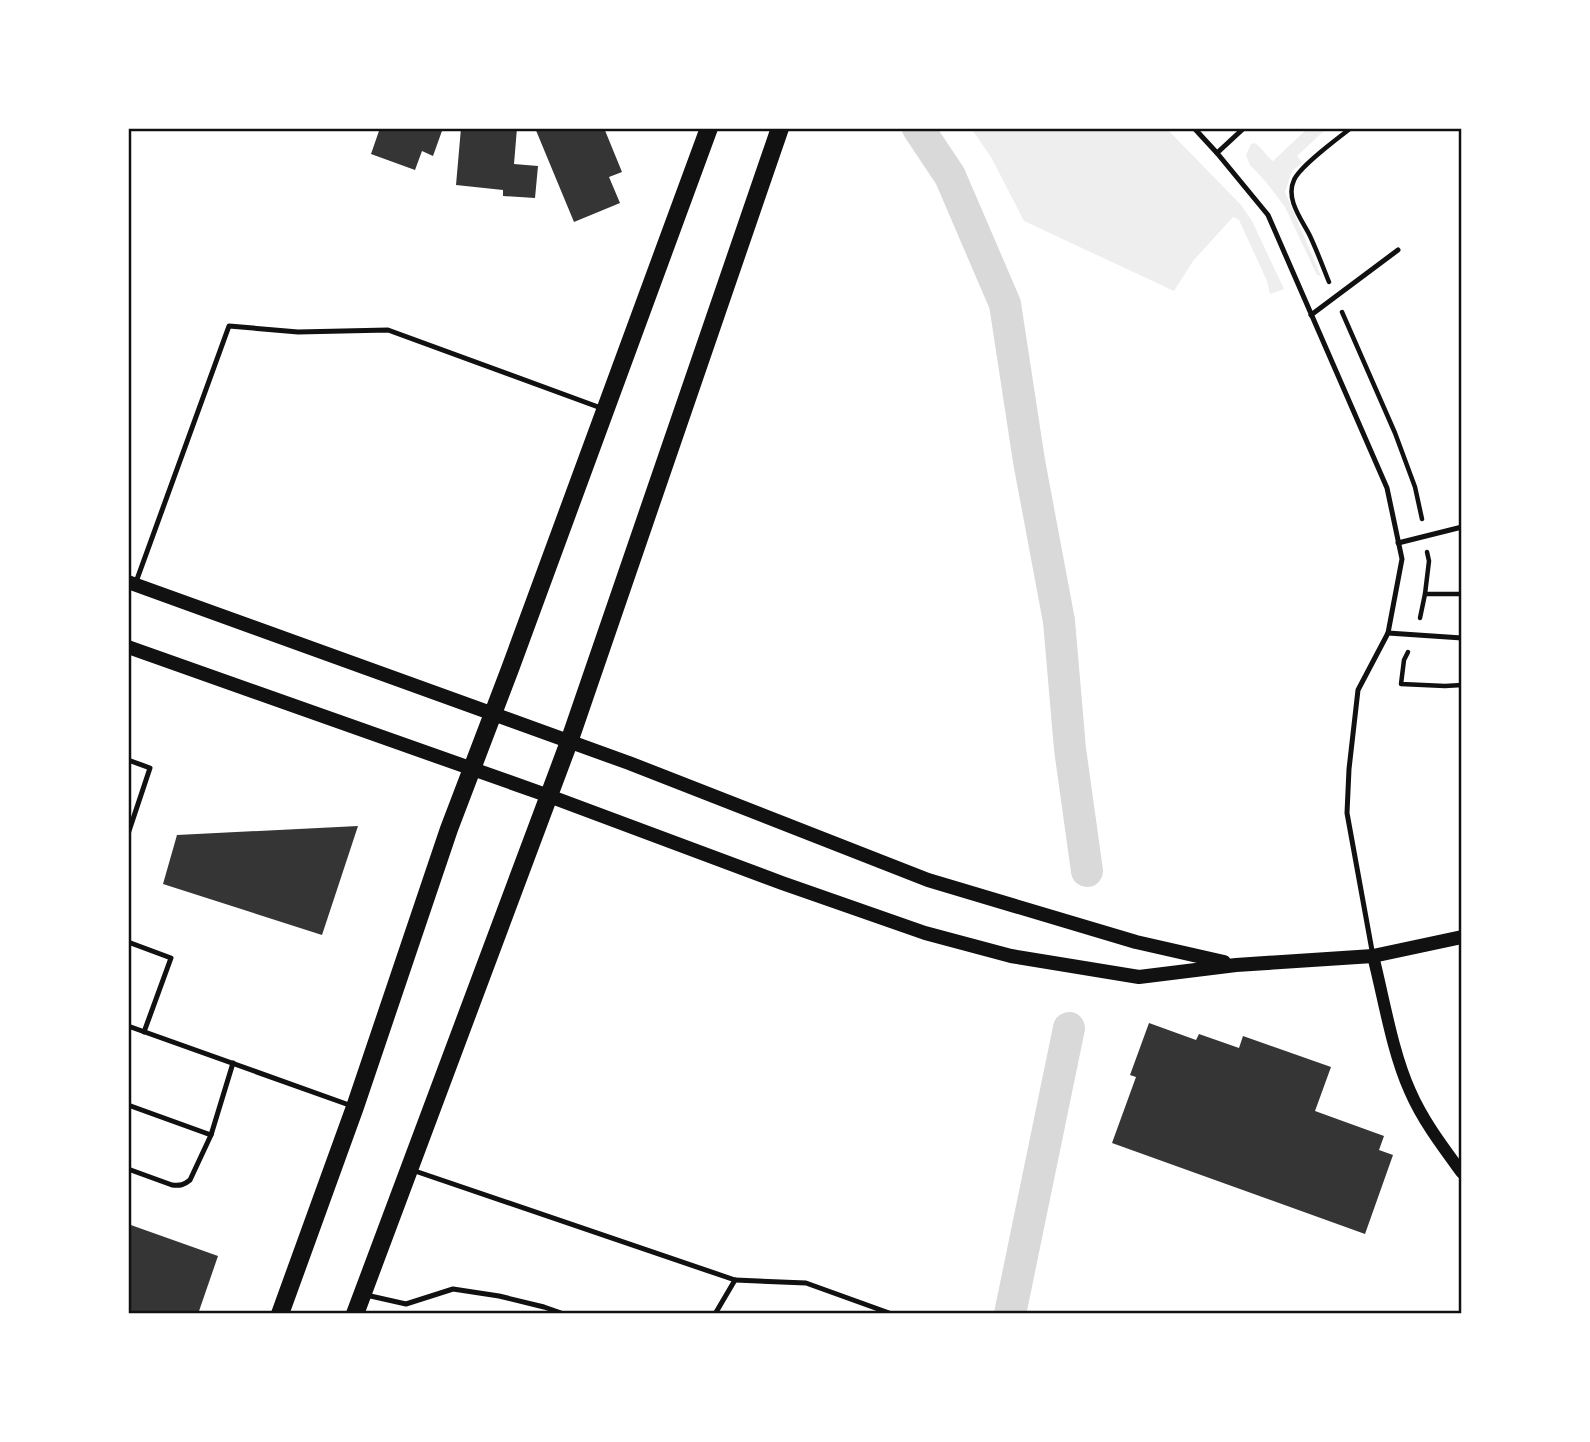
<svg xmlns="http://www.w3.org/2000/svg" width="1590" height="1442" viewBox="0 0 1590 1442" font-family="Rubik,sans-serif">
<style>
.green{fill:#eee}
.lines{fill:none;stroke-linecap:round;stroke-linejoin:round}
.canal{stroke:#d9d9d9;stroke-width:32}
.building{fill:#353535}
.path{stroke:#111;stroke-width:4.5}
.service{stroke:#111;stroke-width:5}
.tertiary{stroke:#111;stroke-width:12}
.secondary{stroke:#111;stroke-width:14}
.primary{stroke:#111;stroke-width:18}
.neatline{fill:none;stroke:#111;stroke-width:2.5}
</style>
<rect width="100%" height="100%" fill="#fff"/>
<g class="green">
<polygon points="971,128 1166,128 1241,205 1252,221 1284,289 1270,294 1267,281 1239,220 1233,217 1193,261 1174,291 1024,221 991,157"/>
<path d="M1308,128H1327L1297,156L1302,163L1292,171L1285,192L1321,276L1317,275L1285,207L1266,182L1250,165L1246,155L1251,144L1254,143C1262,147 1266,156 1273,161Z"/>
</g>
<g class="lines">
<g class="canal">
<polyline points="918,128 950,176 1005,304 1029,461 1059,621 1070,749 1087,871"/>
<polyline points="1010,1314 1069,1028"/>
</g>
</g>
<g class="building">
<polygon points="380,128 443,128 433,156 422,151 415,170 371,154"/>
<polygon points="461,128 517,128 514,164 538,166 535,198 503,196 503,190 456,185"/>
<polygon points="535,128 604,128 622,172 609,177 620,203 574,222"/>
<polygon points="358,826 322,935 163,884 177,835"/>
<polygon points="1149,1023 1196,1040 1199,1034 1239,1048 1243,1036 1331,1067 1315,1111 1384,1136 1379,1150 1393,1155 1365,1234 1112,1143 1136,1077 1130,1075"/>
<polygon points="128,1224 218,1256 198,1314 128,1314"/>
</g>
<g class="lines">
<g class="path">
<path d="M1329,282C1323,267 1317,251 1310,236C1302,220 1285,199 1294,180C1300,166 1337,139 1351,128"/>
<polyline points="1342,312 1395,433 1415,487 1422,519"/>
<polyline points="1425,594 1429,561 1427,552"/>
<polyline points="1420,618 1425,594 1462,594"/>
<polyline points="1408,652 1404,660 1401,684 1445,686 1462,685"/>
</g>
<g class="service">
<polyline points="1194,128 1217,153 1244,128"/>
<polyline points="1217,153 1268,215 1387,488 1402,559 1388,633 1358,690 1349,769 1347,813 1373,956"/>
<polyline points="1311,315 1398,250"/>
<polyline points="1398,543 1462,527"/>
<polyline points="136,582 229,326 298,332 388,330 601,408"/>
<polyline points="1388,633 1462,638"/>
<polyline points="128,760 150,768 128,834"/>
<polyline points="128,942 171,958 144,1032"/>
<polyline points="128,1026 352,1106"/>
<polyline points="128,1105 211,1135 233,1063"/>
<path d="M128,1169L172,1185C180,1186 184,1185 190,1180L211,1135"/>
<polyline points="412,1170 735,1280 806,1283 892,1314"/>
<polyline points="366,1295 406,1304 453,1289 499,1296 544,1307 564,1314"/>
<polyline points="715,1314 735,1280"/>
</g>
<path class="tertiary" d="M1373,956C1384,999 1392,1051 1410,1091C1423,1121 1443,1147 1462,1173"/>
<g class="secondary">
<polyline points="128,582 629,763 928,880 1136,942 1224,962"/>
<polyline points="128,647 549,796 782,883 925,933 1011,956 1139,977 1236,965 1373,956 1462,937"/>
</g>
<g class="primary">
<polyline points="280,1314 355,1107 449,829 510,669 709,128"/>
<polyline points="355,1314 569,742 780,128"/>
</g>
</g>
<rect width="1590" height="1442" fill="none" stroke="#ffffff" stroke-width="259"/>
<rect x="130" y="130" width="1330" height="1182" class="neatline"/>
</svg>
